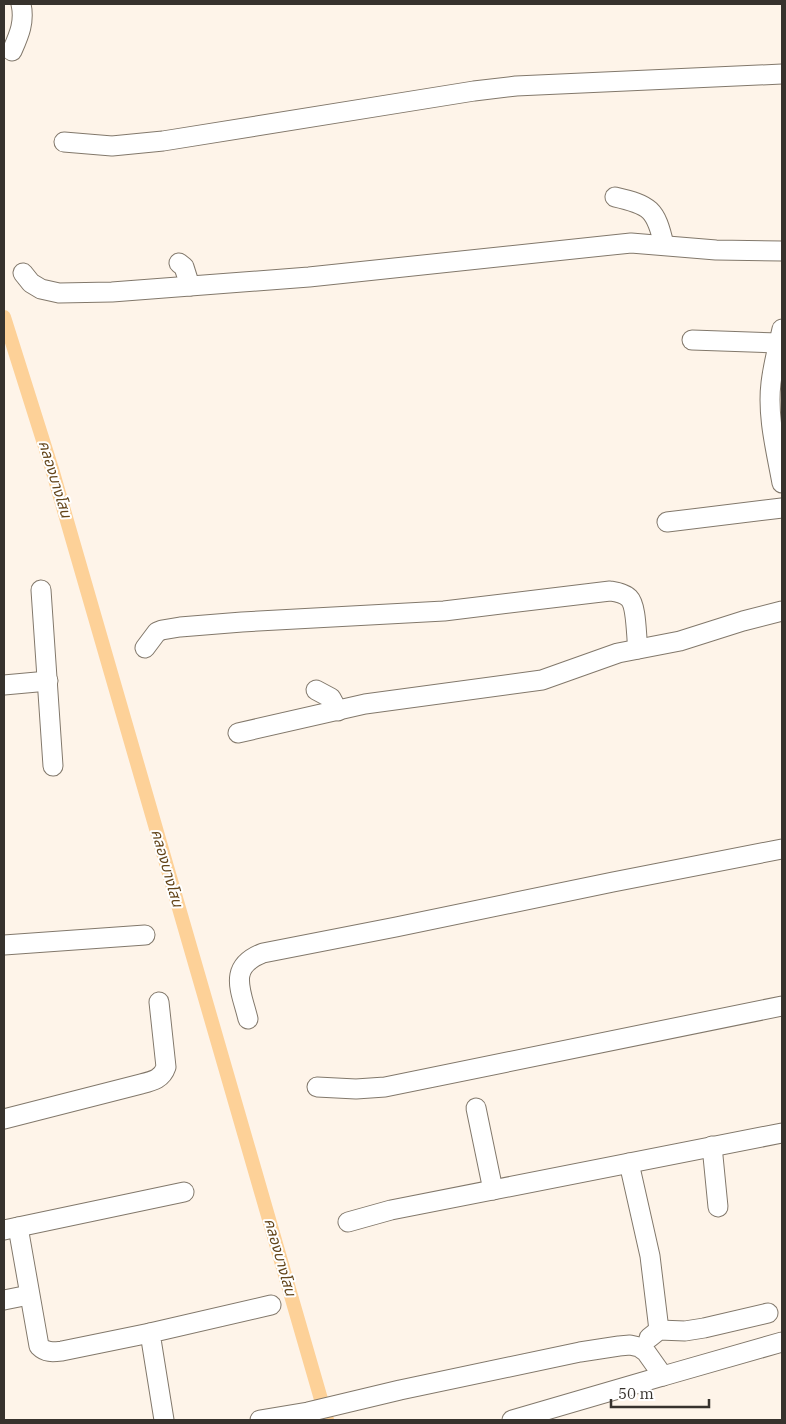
<svg xmlns="http://www.w3.org/2000/svg" width="786" height="1424" viewBox="0 0 786 1424" font-family="'IBM Plex Serif','Noto Sans Thai',serif">
<style>
.lines{fill:none;stroke-linecap:round;stroke-linejoin:round}
.canal{stroke:#fdd198;stroke-width:14}
.minor-casing{stroke:#82786b;stroke-width:21}
.minor{stroke:#fff;stroke-width:19}
.labels{text-anchor:middle;stroke-width:4;stroke-linejoin:round;paint-order:stroke}
.water-label{font-size:15px;font-style:italic;fill:#63451a;stroke:#fff}
</style>
<rect width="100%" height="100%" fill="#fef4e9"/>
<g class="lines">
<polyline class="canal" points="4,317 52,469 327,1420"/>
<defs>
<g id="minor">
<path d="M12,51C19,35 25,22 21,4"/>
<polyline points="64,142 112,146 163,141 474,91 516,86 782,74"/>
<path d="M615,197C650,205 656,209 664,245"/>
<polyline points="179,263 184,267 190,286"/>
<polyline points="23,273 31,283 41,289 59,293 112,292 309,277 631,243 716,250 782,251"/>
<path d="M782,329C778,347 773,365 771,383C767,416 776,450 782,483"/>
<polyline points="692,340 779,343"/>
<polyline points="667,522 782,508"/>
<polyline points="41,590 53,766"/>
<path d="M145,648L157,632L162,630L180,627L242,622L444,611L610,591C616,592 624,593 629,598C637,606 636,637 638,649"/>
<polyline points="4,685 48,681"/>
<polyline points="316,690 331,698 338,711"/>
<polyline points="238,733 365,704 542,680 618,653 680,641 743,621 782,611"/>
<polyline points="4,945 145,935"/>
<path d="M248,1019C241,990 227,967 263,953L396,927L613,882L782,849"/>
<polyline points="317,1087 356,1089 385,1087 782,1006"/>
<polyline points="476,1108 493,1190"/>
<path d="M4,1119L141,1084C153,1081 162,1079 166,1067L159,1002"/>
<polyline points="712,1146 718,1207"/>
<polyline points="629,1163 650,1256 659,1330"/>
<polyline points="348,1222 391,1210 782,1133"/>
<path d="M18,1227L39,1346C46,1353 53,1352 62,1351L150,1333"/>
<polyline points="4,1230 184,1192"/>
<polyline points="4,1300 29,1295"/>
<polyline points="649,1338 659,1330 685,1331 704,1328 768,1313"/>
<polyline points="164,1420 150,1333 271,1305"/>
<polyline points="260,1420 308,1412 400,1390 580,1352 619,1346 630,1345 639,1347 646,1352 663,1376 782,1342"/>
<polyline points="512,1420 663,1376"/>
</g>
</defs>
<use href="#minor" class="minor-casing"/>
<use href="#minor" class="minor"/>
</g>
<g class="labels">
<g class="water-label">
<text transform="translate(55 479) rotate(73)" y="5">คลองบางโสน</text>
<text transform="translate(167 868) rotate(74)" y="5">คลองบางโสน</text>
<text transform="translate(280 1257) rotate(74)" y="5">คลองบางโสน</text>
</g>
</g>
<rect width="786" height="1424" fill="none" stroke="#37322d" stroke-width="10"/>
<path d="M611 1399v8h98v-8" fill="none" stroke="#37322d" stroke-width="2.5"/>
<text x="618" y="1399" font-size="15" fill="#37322d" stroke="#ffffff" stroke-width="4" paint-order="stroke">50 m</text>
</svg>
